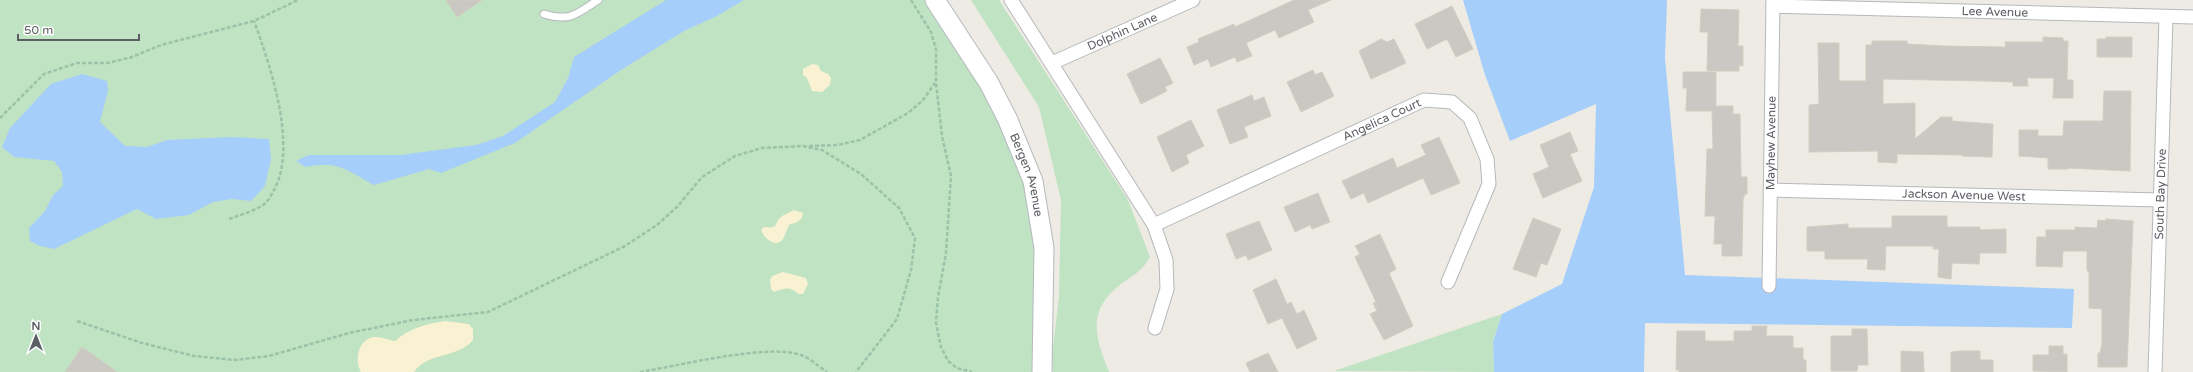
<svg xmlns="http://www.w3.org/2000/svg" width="2193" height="372" viewBox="0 0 2193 372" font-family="'Varela Round',sans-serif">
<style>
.green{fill:#c0e3c3}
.sand{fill:#f8f2d3}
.water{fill:#a6cefa}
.building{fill:#cac8c2;stroke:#d1cec1}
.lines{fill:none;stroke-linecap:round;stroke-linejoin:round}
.lane-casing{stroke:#b5b8bc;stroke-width:9}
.street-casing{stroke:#b5b8bc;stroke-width:15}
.secondary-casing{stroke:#b6b9be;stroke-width:21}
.path{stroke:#9ac3aa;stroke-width:2.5;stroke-dasharray:4 2;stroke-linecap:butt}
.lane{stroke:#fff;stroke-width:7}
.street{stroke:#fff;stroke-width:13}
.secondary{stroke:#fff;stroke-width:19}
.labels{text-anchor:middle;stroke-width:3;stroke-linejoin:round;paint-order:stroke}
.street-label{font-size:12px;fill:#5b5e63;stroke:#fff}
</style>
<rect width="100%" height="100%" fill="#edebe3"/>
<g class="green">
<polygon points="0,0 935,0 1033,181 1042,372 0,372"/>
<path d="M971,0H999L1128,200L1150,257C1141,272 1135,274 1121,284C1086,311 1095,336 1109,372H1053L1052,356L1059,296L1061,200L1039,107Z"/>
<polygon points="1502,314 1493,342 1494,372 1334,371"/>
</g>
<g class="sand">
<polygon points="812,64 818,65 821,71 828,74 831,78 830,85 822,92 812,91 807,78 803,75 803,69"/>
<path d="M794,210L803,213L802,218L796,223L790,224C786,229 786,234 783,239C776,249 764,238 761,230L764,227C780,229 773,223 782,216C786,214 790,212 794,210Z"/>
<path d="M783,272L806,278L808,284L803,294H798C791,286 784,288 774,292L771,289L770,280L772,276Z"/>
<path d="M445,321L469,324L473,329V340C459,358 428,352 414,372H361C355,362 357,343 370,338C378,335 387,340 395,341C410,328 426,324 445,321Z"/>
</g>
<g class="water">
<path d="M666,0H744L715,17L684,31L621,70L515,143L441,173L429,169L374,185C346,170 339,161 306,167L296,161L309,155H400L476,145L503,136L555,102L568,78L574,57Z"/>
<polygon points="1463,0 1667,0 1665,58 1685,275 2074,289 2072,328 1645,323 1644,372 1494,372 1493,342 1502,314 1562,284 1594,187 1596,104 1510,141 1485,75"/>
<polygon points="82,74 107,81 108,91 100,122 125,146 147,147 167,140 232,137 269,139 271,159 265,186 251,201 232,199 213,202 189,215 156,219 137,209 54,249 40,246 30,241 29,228 45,211 53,195 63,186 62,172 54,161 14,157 2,147 10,128 51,84"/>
</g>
<g class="building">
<polygon points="446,0 482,0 457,17"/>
<polygon points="1294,0 1331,0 1308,10 1314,22 1279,38 1275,30 1246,43 1252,56 1237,62 1235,57 1211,67 1208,59 1194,65 1187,47 1199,42 1198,39 1234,24 1235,27"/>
<polygon points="1452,6 1473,49 1456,57 1447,39 1427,49 1415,24"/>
<polygon points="1701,9 1739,10 1738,46 1743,46 1743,66 1739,65 1739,71 1707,71 1708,32 1700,32"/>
<polygon points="2043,37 2063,38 2063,41 2068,41 2067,80 2073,80 2073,98 2053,98 2054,78 2027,78 2028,86 2013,86 2013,82 1985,81 1883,79 1883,104 1915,103 1915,139 1941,117 1952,117 1952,121 1993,124 1992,157 1962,156 1962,155 1897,154 1897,163 1878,162 1878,151 1809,152 1809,105 1819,104 1818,43 1839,43 1839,81 1866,81 1866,45 1872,45 1872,41 1907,41 1907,44 1943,46 2006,47 2005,42 2043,42"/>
<polygon points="2106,37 2132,37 2132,57 2097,57 2097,39 2106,39"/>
<polygon points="1381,39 1387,42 1394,39 1406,63 1371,79 1359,51"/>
<polygon points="1160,58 1173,83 1165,87 1167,91 1141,104 1127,74"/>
<polygon points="1313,70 1315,75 1322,72 1334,96 1301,112 1287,82"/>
<polygon points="1683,72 1716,72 1716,106 1733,106 1733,114 1740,114 1741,177 1747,177 1747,194 1745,194 1743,199 1742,256 1722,256 1722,244 1714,244 1715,216 1705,216 1707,149 1713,149 1712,111 1686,111 1687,88 1683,88"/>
<polygon points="2104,91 2131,91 2130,171 2068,168 2068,169 2048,169 2048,158 2019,156 2019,130 2038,130 2038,136 2063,136 2064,121 2103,121"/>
<polygon points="1252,95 1254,101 1264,97 1271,116 1244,127 1248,137 1230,144 1217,110"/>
<polygon points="1191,120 1204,146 1186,155 1189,163 1172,172 1157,137"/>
<polygon points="1570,132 1578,151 1570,154 1582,181 1543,198 1533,174 1549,167 1540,145"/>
<polygon points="1439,137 1460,183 1431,195 1423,178 1368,203 1364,193 1351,199 1342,181 1393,158 1397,168 1426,155 1421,145"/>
<polygon points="1318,193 1330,222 1312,229 1310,225 1295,232 1284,207"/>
<polygon points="1892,216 1947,216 1947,227 1980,227 1980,230 2006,229 2006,253 1980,253 1979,264 1952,263 1951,279 1938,277 1939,249 1933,249 1933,246 1886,246 1885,270 1867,269 1868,259 1825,259 1825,251 1807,251 1807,227 1848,224 1848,228 1892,228"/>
<polygon points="1533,218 1561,229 1547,265 1541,263 1536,277 1513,269"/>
<polygon points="2106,219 2133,221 2127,367 2098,367 2098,353 2100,353 2102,344 2102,309 2089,308 2089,271 2087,271 2087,251 2063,251 2062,267 2036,266 2037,237 2046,237 2046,230 2075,230 2075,227 2097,228 2098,220 2106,221"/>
<polygon points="1259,221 1272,250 1248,260 1246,255 1236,259 1226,234"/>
<polygon points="1380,234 1396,269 1389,273 1413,326 1384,340 1370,314 1377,311 1373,303 1376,302 1355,257 1360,254 1355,246"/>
<polygon points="1276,279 1287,304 1291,302 1297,314 1304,310 1317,339 1297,349 1282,318 1268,324 1253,290"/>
<polygon points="1752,326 1767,326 1766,336 1793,336 1793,348 1803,348 1803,360 1806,360 1806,372 1679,372 1679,370 1676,370 1677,331 1705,331 1705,341 1734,341 1734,331 1752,331"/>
<polygon points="1852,329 1867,329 1868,365 1858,365 1857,371 1831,371 1831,336 1852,336"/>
<polygon points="2049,346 2063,346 2063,354 2067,354 2067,372 2033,371 2033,355 2049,355"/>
<polygon points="82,347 117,372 65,372"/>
<polygon points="1901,351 1923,352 1924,372 1901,372"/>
<polygon points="1960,351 1980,351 1980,360 1993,360 1993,372 1951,372 1951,352"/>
<polygon points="1268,353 1278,372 1250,372 1246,363"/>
</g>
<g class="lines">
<defs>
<path id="lane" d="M544,14C570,22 577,14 598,0"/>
<g id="street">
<polyline points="1011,0 1154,225 1166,260 1167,289 1155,328"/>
<path id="s1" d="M1773,6L2193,17"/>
<path id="s2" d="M1052,63L1193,0"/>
<path id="s3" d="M1770,190L2159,200"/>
<path id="s4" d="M1154,225L1424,100L1452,102L1470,118L1487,159L1489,184L1448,282"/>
<path id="s5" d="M1769,286L1773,0"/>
<path id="s6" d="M2155,372L2166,17"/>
</g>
<g id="secondary">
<path id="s7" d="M935,0L989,83L1007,118L1033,181L1044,248L1042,372"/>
</g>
</defs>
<use href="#lane" class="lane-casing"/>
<use href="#street" class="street-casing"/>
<use href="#secondary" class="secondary-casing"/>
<g class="path">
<polyline points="911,0 931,32 936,49 936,83 942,136 951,176 946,253 938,297 936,323 941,347 948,361 957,368 972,372"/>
<polyline points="0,118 44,74 77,63 108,63 132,57 161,45 254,21 298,0"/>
<polyline points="809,146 838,145 860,140 908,113 923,100 935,83"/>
<path d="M229,219C240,215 254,211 263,205C268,202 271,195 274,190C298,146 270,65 254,21"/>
<polyline points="77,321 142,343 194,356 235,360 269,356 349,333 413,320 488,312 625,246 657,225 677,207 702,177 735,156 762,148 803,146 822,150 861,174 899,208 915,238 911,270 897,319 856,372"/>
<path d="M640,372C678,366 768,343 801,355C810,358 819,367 827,372"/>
</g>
<use href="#lane" class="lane"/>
<use href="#street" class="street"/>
<use href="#secondary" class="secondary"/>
</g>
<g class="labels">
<g class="street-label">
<text dy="4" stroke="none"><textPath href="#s1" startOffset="222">Lee Avenue</textPath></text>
<text dy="4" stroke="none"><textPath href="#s2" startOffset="77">Dolphin Lane</textPath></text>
<text dy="4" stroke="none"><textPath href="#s4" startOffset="251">Angelica Court</textPath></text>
<text dy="4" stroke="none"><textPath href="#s5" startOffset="143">Mayhew Avenue</textPath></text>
<text dy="4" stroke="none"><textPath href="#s7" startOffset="199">Bergen Avenue</textPath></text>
<text dy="4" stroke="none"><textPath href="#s6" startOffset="178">South Bay Drive</textPath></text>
<text dy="4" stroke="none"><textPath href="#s3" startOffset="194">Jackson Avenue West</textPath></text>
</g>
</g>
<g transform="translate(36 336)" stroke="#ffffff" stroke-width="3" paint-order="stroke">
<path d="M0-3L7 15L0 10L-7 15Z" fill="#5b5e63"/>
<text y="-6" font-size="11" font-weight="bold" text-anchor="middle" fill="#5b5e63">N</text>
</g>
<path d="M18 34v6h121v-6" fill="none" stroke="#5b5e63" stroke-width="2"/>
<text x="24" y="34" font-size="12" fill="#5b5e63" stroke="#ffffff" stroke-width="3" paint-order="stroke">50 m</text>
</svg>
